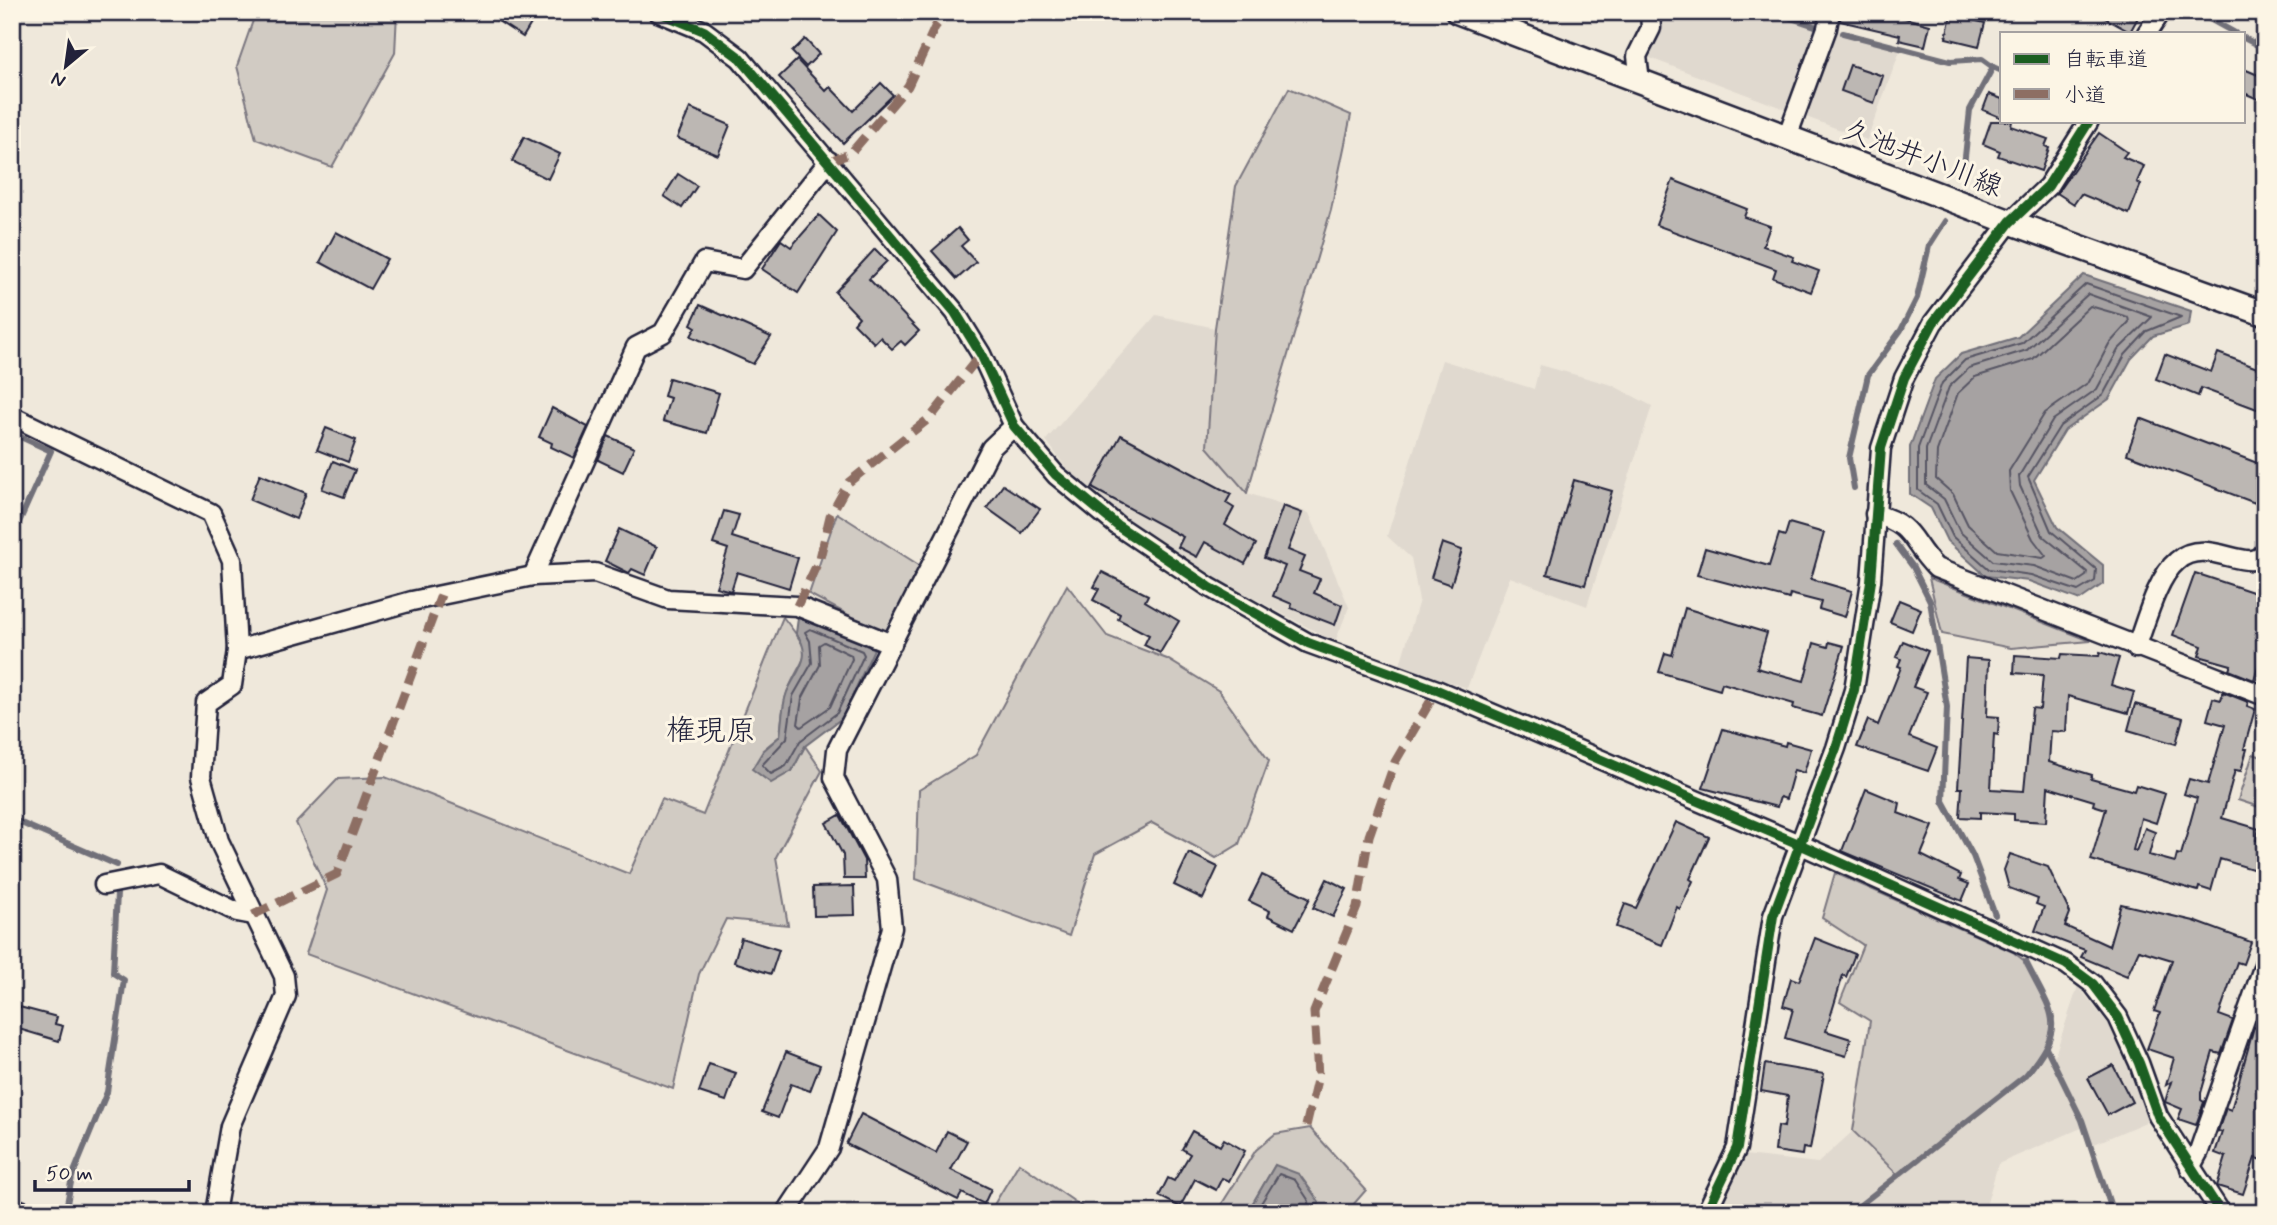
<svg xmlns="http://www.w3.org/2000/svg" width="2277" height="1225" viewBox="0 0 2277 1225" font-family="Mynerve,'Klee One',sans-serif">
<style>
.built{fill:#e0d9cf}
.green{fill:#d1cbc3;stroke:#7a767f;stroke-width:2}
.water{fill:#a6a2a2;stroke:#716f79;stroke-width:2}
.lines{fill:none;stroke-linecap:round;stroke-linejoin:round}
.shore{stroke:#575564;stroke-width:2}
.stream{stroke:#716f79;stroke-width:6}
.building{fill:#bcb7b3;stroke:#22223b;stroke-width:2}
.minor-casing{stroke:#22223b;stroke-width:23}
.tertiary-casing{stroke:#22223b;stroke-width:28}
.minor{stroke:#fcf5e5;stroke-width:18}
.tertiary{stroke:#fcf5e5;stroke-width:23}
.quiet{stroke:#8d6e63;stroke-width:9;stroke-dasharray:18 9;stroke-linecap:butt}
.cycleway-casing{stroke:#fcf5e5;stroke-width:15}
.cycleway{stroke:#1b5e20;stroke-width:10}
.labels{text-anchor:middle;stroke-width:6;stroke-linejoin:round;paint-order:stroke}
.street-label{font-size:28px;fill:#22223b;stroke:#fcf5e5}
.neighbourhood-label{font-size:30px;fill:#22223b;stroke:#fcf5e5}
</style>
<rect width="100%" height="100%" fill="#efe8db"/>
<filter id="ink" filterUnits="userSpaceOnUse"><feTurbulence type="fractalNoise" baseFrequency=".0143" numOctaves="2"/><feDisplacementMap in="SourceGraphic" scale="14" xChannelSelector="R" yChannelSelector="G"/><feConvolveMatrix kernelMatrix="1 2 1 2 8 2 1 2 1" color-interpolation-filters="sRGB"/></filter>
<g filter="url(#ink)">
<g class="built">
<polygon points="1654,12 1773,12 1901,48 1867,140 1650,58 1659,26"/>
<polygon points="1156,315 1215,328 1207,447 1247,493 1309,513 1349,607 1335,642 1212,576 1111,508 1069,472 1046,440"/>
<polygon points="1442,360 1534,389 1540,365 1612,385 1652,406 1587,606 1510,577 1467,688 1400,665 1419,600 1411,558 1387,536"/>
<polygon points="2078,986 2125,1045 2148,1121 2092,1145 2086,1126 1998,1164 1984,1213 1719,1213 1745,1155 1818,1163 1853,1131 1898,1175 2026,1075 2047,1049 2055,1055"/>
</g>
<g class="green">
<polygon points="256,12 397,12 395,53 332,167 256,139 237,66"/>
<polygon points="1289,88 1351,115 1331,210 1247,493 1207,447 1215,328 1236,186"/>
<polygon points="837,513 922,567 884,634 809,594"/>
<polygon points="1929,578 2091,641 2011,648 1942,634"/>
<polygon points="1067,585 1107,636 1167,659 1219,691 1269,761 1239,844 1216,858 1152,823 1095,854 1069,936 916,879 919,790 976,755"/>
<path d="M783,617C818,661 804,649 787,693C782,705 782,722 780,736L763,750L792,771L805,746L822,771L776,857L788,925L726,919L699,974L673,1089L306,954L327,890L296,823L338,779L385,777L629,874L662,799L703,815Z"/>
<polygon points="2253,754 2265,758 2265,809 2238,800"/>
<polygon points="1835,873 2013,952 2026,962 2054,1017 2047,1049 2026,1075 1898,1175 1853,1131 1870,1021 1840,1002 1863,945 1822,918"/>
<polygon points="1310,1128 1366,1190 1346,1213 1310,1213 1319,1203 1275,1165 1247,1213 1216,1213 1256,1150 1275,1134"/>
<polygon points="1019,1163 1091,1213 989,1213"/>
</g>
<g class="water">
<polygon points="2084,275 2191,311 2189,325 2153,336 2131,359 2109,399 2065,430 2034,480 2057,527 2103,565 2103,584 2080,600 2029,581 1986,576 1947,541 1931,508 1910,494 1910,447 1935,379 1961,354 2018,337"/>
<path d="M798,618L828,627L874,649L842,718L805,746L792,771L771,783L752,769L763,751L780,736C782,722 782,705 787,692C797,670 814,657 796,633Z"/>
<polygon points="1275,1165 1299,1174 1320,1203 1310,1213 1247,1213"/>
</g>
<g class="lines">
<g class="shore">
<polygon points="2086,284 2181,317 2147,331 2125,355 2103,395 2060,426 2028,477 2051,531 2096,569 2095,581 2078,591 2031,575 1989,569 1953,537 1937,504 1918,490 1918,448 1942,383 1965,360 2022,343"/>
<polygon points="2088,294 2152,317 2118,350 2097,389 2053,420 2019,476 2020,486 2043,536 2087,572 2086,576 2077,582 2034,566 1993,561 1960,532 1944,499 1926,485 1926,449 1949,387 1969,368 2027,350"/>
<polygon points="2090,306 2128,317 2129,322 2109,344 2089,382 2045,413 2009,471 2010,491 2033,539 2046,556 2043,558 1997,551 1968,525 1953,494 1936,479 1937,451 1958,393 1975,377 2033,359"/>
<polygon points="810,629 862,651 864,655 837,713 800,741 786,766 771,774 762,765 787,738 793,696 812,663 810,641 805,632"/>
<polygon points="824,642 851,655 852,659 830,707 801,727 798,724 802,699 820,665 819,645"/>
<polyline points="1255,1213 1279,1174 1295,1180 1309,1201 1306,1213"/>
</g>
<g class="stream">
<polyline points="1773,12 1815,26"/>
<polyline points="2197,12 2235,33"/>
<polyline points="1843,33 1950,61 1982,59 1993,67"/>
<polyline points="2244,38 2265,49"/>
<polyline points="1964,166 1970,110 1993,67 2002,71"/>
<polyline points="12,433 51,451 12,538"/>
<polyline points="1854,488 1849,458 1868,375 1901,330 1917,298 1929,246 1945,221"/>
<polyline points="1896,544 1913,567 1930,601 1947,707 1943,801 1973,856 1995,915"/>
<polyline points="12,819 117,865"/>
<polyline points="2047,1049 2082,1120 2113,1213"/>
<polyline points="66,1209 72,1177 107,1092 124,980 113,973 117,893"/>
<path d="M1850,1213L2026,1075C2068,1023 2053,1016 2026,962"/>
</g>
</g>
<g class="building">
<polygon points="484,12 538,12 523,37"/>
<polygon points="1841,12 1883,12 1930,25 1925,46 1899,40 1900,35 1840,21"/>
<polygon points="2094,12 2141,12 2130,32"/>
<polygon points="1951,15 1985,23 1979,46 1946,38"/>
<polygon points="805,39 819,54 806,67 792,52"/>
<polygon points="797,60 826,91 830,87 853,111 881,83 893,95 843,143 779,77"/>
<polygon points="1850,65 1883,76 1874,103 1841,91"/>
<polygon points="2244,69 2265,78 2265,102 2244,93"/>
<polygon points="1989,94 2002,99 2002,118 1983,110"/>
<polygon points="690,108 730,125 718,155 677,138"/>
<polygon points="1991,121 2012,121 2011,126 2048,139 2045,146 2049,148 2041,171 1998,156 2000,151 1983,144"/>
<polygon points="2099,133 2127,152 2123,157 2144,166 2137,182 2141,184 2129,214 2081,194 2074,204 2057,193"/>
<polygon points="524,137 560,154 548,179 512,161"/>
<polygon points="678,174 697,186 682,208 664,196"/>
<polygon points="1673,180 1747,209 1744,217 1770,226 1763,246 1794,257 1792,261 1819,271 1811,292 1773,278 1776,269 1656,225"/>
<polygon points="819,215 837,232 798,293 762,269 781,240 791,247"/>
<polygon points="958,228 968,240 961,246 976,262 957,279 932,251"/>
<polygon points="336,232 387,259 370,289 320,262"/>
<polygon points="875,249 887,261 869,279 919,331 905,345 901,341 892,349 880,337 874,343 854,323 859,317 835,292"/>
<polygon points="700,305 771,337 753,364 691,336 696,327 691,324"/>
<polygon points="2218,353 2265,371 2265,412 2201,388 2198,396 2156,379 2165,354 2211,372"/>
<polygon points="669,378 719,393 707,433 663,421 670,398 664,396"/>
<polygon points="552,408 588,427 574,458 551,447 552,443 539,437"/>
<polygon points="2140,418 2265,466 2265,479 2255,503 2127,454"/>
<polygon points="326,428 356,440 348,462 317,450"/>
<polygon points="1121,435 1231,494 1226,503 1234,508 1225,525 1256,544 1245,564 1205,542 1197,557 1178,547 1183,537 1092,488"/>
<polygon points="608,436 634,448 623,472 598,460"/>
<polygon points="333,461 355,470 344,497 322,489"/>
<polygon points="260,474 306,493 296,519 250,500"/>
<polygon points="1574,480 1612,491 1585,585 1547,574"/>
<polygon points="1003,485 1040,509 1022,533 987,508"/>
<polygon points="1283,506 1302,513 1288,550 1305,557 1299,571 1320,579 1314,593 1342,605 1335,625 1291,608 1292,604 1273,596 1285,566 1264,558"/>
<polygon points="724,511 739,515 732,537 798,558 789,588 737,572 731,591 716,587 728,549 713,544"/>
<polygon points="1789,523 1824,533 1811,579 1852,591 1845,617 1819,609 1821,602 1790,594 1789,599 1697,575 1705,548 1769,566 1779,534 1785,536"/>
<polygon points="619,529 657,547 645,575 632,569 629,573 605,561"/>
<polygon points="1442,543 1462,550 1451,585 1431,578"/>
<polygon points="1102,572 1148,595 1145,601 1179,621 1160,653 1144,645 1149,635 1118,619 1120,614 1093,600 1099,589 1094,587"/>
<polygon points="2195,573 2265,596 2265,657 2261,656 2254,680 2229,670 2231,665 2199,656 2202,646 2173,635"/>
<polygon points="1899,600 1921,609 1912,631 1890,622"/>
<polygon points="1685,608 1767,633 1757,668 1804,681 1814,643 1828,647 1829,642 1844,646 1822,716 1793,708 1794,704 1722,683 1720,690 1659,672 1665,653 1672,655"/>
<polygon points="1903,641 1928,651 1913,687 1927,692 1909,737 1937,748 1928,771 1857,747 1868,720 1878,725 1901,667 1898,666 1901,659 1896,657"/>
<polygon points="2100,652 2119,658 2111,685 2134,692 2128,713 2068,696 2066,732 2051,731 2049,762 2092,775 2091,779 2134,791 2136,785 2165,794 2156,823 2141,818 2133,850 2136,851 2145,828 2155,832 2149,855 2175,862 2177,854 2181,855 2197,798 2184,794 2189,779 2208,784 2225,725 2207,720 2213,698 2221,700 2223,692 2248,702 2247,706 2255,709 2244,749 2247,749 2241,771 2235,770 2222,818 2259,829 2256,840 2265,843 2265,873 2220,859 2211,891 2199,887 2198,891 2091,860 2106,809 2093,805 2094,801 2048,787 2046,822 2014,820 2014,814 1980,812 1980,818 1960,817 1962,788 1958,788 1966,658 1989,660 1987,716 1999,717 1998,735 1994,734 1991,789 2024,791 2032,708 2040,709 2043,675 2014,673 2015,655 2061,658 2062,654 2099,656"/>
<polygon points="2135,704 2183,718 2176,744 2128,730"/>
<polygon points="1723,729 1785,746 1786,742 1811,749 1804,773 1794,770 1786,799 1780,797 1777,807 1703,788"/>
<polygon points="1866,789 1900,803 1898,813 1933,826 1921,855 1961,875 1959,880 1969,884 1962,901 1842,851"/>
<polygon points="840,815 864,860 865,879 844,879 843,855 826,823"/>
<polygon points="1676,822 1709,837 1690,879 1693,881 1680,909 1677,907 1662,945 1616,927 1625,904 1636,908"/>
<polygon points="1189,853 1218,867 1203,899 1174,885"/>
<polygon points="2010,854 2048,867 2070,913 2065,926 2109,946 2121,904 2194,921 2251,942 2243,964 2237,962 2219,1015 2233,1020 2221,1054 2213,1052 2201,1093 2201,1100 2204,1102 2196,1125 2178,1119 2182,1109 2165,1102 2171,1082 2166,1085 2174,1058 2147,1049 2160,1013 2154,1011 2172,960 2139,950 2127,976 2081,957 2085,950 2035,931 2044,907 2036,904 2038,899 2009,888 2004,870"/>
<polygon points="1262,875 1310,898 1294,929 1268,916 1270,911 1249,901"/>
<polygon points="1327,879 1347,889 1333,917 1313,908"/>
<polygon points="854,886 855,915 814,916 813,887"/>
<polygon points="741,938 779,950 771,974 734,962"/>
<polygon points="1815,938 1855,954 1846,977 1843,975 1826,1031 1851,1039 1846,1056 1785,1038 1793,1009 1783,1006 1791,978 1799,981"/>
<polygon points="12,1005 57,1017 55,1024 63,1026 59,1041 12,1027"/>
<polygon points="2254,1027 2265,1030 2265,1161 2255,1158 2243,1194 2217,1186 2226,1157 2215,1153 2222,1132 2218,1131 2226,1108 2231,1110"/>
<polygon points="786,1052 820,1065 810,1091 791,1084 778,1118 762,1112"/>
<polygon points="709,1064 736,1073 726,1101 699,1092"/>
<polygon points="1765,1064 1824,1074 1810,1149 1803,1148 1802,1155 1775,1151 1778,1126 1784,1127 1788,1096 1761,1091"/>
<polygon points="2113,1065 2132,1102 2108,1115 2088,1078"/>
<polygon points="861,1114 936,1153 947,1131 967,1141 951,1170 991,1189 984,1204 962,1193 958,1200 846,1144"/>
<polygon points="1192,1131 1220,1146 1224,1139 1245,1151 1229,1181 1222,1178 1216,1190 1195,1179 1180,1207 1159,1196 1168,1178 1174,1181 1190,1154 1182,1149"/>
</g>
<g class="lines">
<defs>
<g id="minor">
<polyline points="658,12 704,31 740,58 955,312 981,354 1014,426 1056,475 1118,526 1209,587 1308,643 1437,690 1799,844 2066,964 2093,984 2118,1017 2139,1063 2158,1116 2221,1213"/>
<polyline points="2147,33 2161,12"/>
<polyline points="1640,81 1637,56 1651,28 1650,12"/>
<polyline points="1787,137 1827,28 1830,12"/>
<polyline points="12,416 211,513 232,560 237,650 232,685 206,703 201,777 219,841 284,976 286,996 230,1126 215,1213"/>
<path d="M1875,514C1916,526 1909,541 1936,568L2265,696"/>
<polyline points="533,576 636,347 663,333 704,262 743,269 829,161"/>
<path d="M2136,648C2145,624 2157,577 2177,561C2207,534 2252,578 2265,551"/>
<polyline points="237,650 412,601 533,576 595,573 668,599 797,606 892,644"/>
<polyline points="104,885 159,874 237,912 253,915"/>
<polyline points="2190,1168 2199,1151 2265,962"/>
<polyline points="12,1207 28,1213"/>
<polyline points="786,1213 829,1148 892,928 887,879 834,778 837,750 991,448 1014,426"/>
<polyline points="1706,1213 1737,1148 1773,916 1836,748 1854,690 1871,581 1881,448 1904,378 1933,323 2010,222 2048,186 2089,121"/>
</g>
<polyline id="tertiary" points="1458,12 2010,222 2265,314"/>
</defs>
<use href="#minor" class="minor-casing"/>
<use href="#tertiary" class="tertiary-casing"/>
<use href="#minor" class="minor"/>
<use href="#tertiary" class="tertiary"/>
<g class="quiet">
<polyline points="829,161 850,154 908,86 935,27 947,12"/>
<polyline points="797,606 820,558 830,516 849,482 931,417 981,354"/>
<polyline points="253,915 337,874 441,595"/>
<polyline points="1306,1126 1318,1076 1314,1012 1357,907 1369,836 1395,762 1437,690"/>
</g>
<defs>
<g id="cycleway">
<polyline points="658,12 704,31 740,58 955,312 981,354 1014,426 1056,475 1118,526 1209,587 1308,643 1437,690 1799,844 2066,964 2093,984 2118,1017 2139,1063 2158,1116 2221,1213"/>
<polyline points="1706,1213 1737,1148 1773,916 1836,748 1854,690 1871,581 1881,448 1904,378 1933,323 2010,222 2048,186 2089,121"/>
</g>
</defs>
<use href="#cycleway" class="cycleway-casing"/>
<use href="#cycleway" class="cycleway"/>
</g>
</g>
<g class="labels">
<g class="street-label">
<text transform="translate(1923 157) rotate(21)" y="10">久池井小川線</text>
</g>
<g class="neighbourhood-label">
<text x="711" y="740">権現原</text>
</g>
</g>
<rect width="2277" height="1225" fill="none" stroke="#fcf5e5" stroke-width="42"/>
<rect x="21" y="21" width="2235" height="1183" fill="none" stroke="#22223b" stroke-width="2.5" filter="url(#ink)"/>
<rect x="2000" y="32" width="245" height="91" fill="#fcf5e5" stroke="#a5a1a1" stroke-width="2"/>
<rect x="2014" y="54" width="35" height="10" fill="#1b5e20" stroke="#a5a1a1" stroke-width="2"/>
<text x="2064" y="66" font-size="21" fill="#22223b">自転車道</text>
<rect x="2014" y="89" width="35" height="10" fill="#8d6e63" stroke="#a5a1a1" stroke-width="2"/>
<text x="2064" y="102" font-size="21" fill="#22223b">小道</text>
<g transform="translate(66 66) rotate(209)" stroke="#fcf5e5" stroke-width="5" paint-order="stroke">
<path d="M0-5L12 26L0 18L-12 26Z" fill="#22223b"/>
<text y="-10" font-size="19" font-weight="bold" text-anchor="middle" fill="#22223b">N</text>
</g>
<path d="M35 1180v10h154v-10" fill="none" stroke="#22223b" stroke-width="3.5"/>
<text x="46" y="1180" font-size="21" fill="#22223b" stroke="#fcf5e5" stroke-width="5" paint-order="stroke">50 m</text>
</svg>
